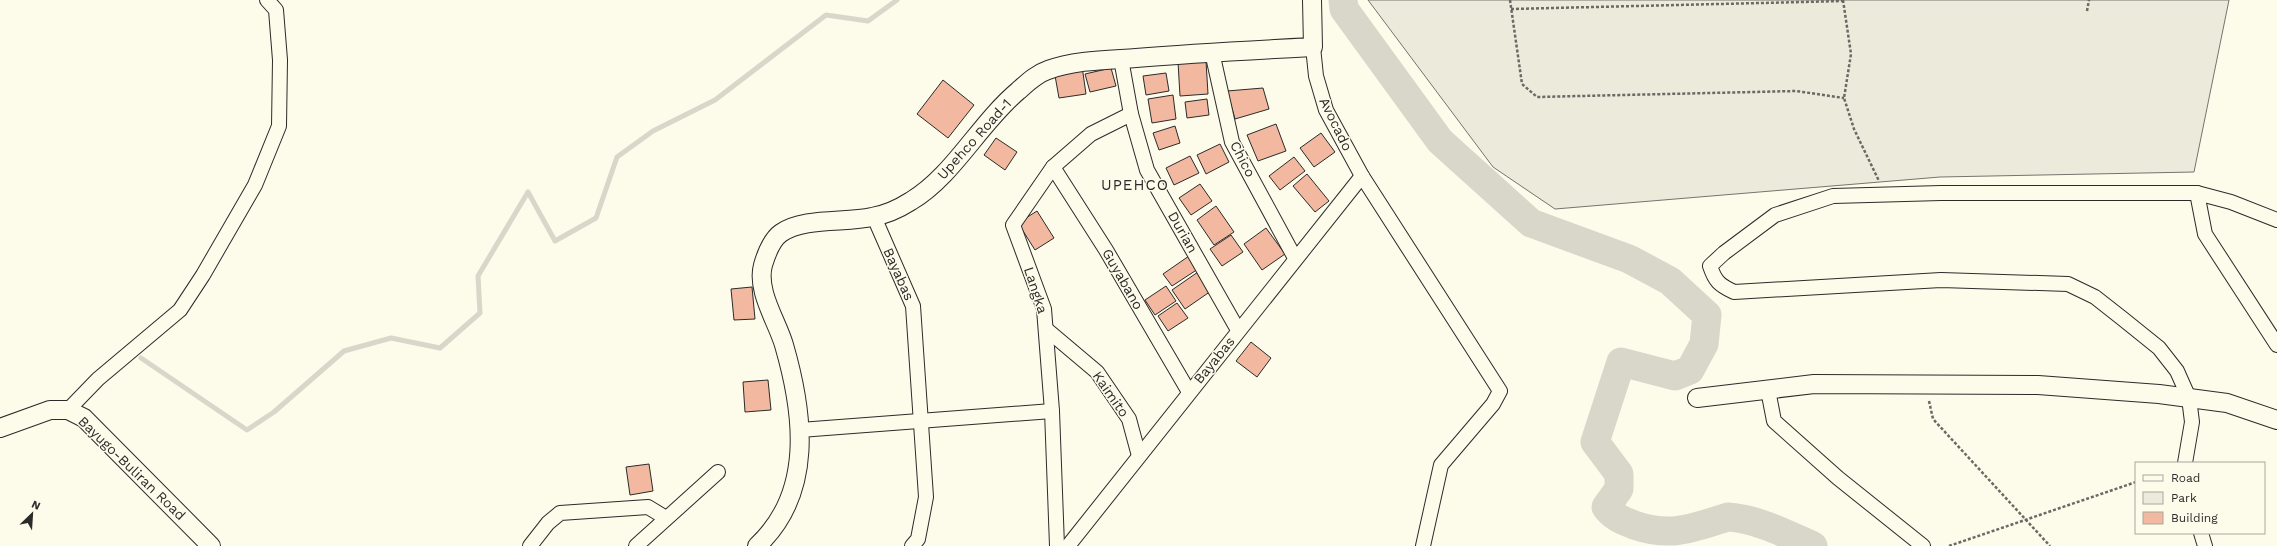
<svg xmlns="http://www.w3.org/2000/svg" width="2277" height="546" viewBox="0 0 2277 546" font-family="'Work Sans',sans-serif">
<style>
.green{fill:#ecebdb;stroke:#74746e}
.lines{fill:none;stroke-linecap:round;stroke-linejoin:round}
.stream{stroke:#d8d7c9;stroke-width:5}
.river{stroke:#d8d7c9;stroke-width:29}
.building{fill:#f2b8a0;stroke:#2b2b2b}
.minor-casing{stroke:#2b2b2b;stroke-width:16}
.tertiary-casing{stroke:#2b2b2b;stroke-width:20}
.path{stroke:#6a6964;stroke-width:2.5;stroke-dasharray:3 2;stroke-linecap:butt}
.minor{stroke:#fdfbea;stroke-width:14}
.tertiary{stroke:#fdfbea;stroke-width:18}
.labels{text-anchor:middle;stroke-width:3;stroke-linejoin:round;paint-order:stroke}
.street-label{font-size:14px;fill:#2b2b2b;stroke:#fdfbea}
.neighbourhood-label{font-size:15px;letter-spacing:1px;fill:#2b2b2b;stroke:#fdfbea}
</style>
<rect width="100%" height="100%" fill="#fdfbea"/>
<polygon class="green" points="1368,0 2229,0 2194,172 1940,177 1555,209 1493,167"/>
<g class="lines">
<polyline class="stream" points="141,358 247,430 274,412 344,351 391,338 440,348 480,313 478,276 528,192 555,241 596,218 617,157 653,131 715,100 826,15 868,21 897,0"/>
<path class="river" d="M1343,0L1344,9L1440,141L1531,223L1629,259L1670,281L1707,315L1704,344L1690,370L1675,376L1621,362L1595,442L1619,474V489L1606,507C1613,517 1622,520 1634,525C1672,538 1692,528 1728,517C1758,519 1786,534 1813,546"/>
</g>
<g class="building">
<polygon points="1206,61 1208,94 1180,96 1178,62"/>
<polygon points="1082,66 1086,94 1059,98 1054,70"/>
<polygon points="1111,68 1116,86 1090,92 1085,74"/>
<polygon points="1166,73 1169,91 1146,95 1143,76"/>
<polygon points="943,80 974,105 948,138 917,114"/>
<polygon points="1263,88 1269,109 1235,119 1227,91"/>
<polygon points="1173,95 1176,119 1152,123 1148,99"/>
<polygon points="1207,99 1209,115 1187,118 1185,102"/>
<polygon points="1276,124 1286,151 1258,161 1247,135"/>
<polygon points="1175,126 1180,143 1159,150 1153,133"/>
<polygon points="1321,133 1335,152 1314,167 1300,148"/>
<polygon points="996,138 1017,152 1005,170 984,155"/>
<polygon points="1220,144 1229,162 1206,174 1197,155"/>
<polygon points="1190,156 1199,173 1174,185 1166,168"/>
<polygon points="1294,157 1305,171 1280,190 1269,176"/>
<polygon points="1307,174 1329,201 1315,212 1293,186"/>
<polygon points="1200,184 1212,201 1191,215 1179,198"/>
<polygon points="1216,206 1234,232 1214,245 1197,220"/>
<polygon points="1037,211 1054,238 1035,250 1018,223"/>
<polygon points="1266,228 1285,254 1262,270 1244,244"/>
<polygon points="1231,235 1243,252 1222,266 1210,249"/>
<polygon points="1189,256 1198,269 1172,286 1163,274"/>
<polygon points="1198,272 1211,291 1185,309 1172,290"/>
<polygon points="1166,286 1176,301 1155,315 1145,300"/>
<polygon points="752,287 755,319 734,320 731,289"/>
<polygon points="1177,303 1188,318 1168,331 1158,316"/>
<polygon points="1251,342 1271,358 1257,377 1236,361"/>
<polygon points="768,380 771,410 745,412 743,382"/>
<polygon points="649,464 653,491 630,495 626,467"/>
</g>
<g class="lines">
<defs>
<g id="minor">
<polyline points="1313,47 1316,76 1326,110 1362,176 1500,391 1493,404 1441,465 1423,546"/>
<polyline points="1212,52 1232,142 1295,258"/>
<polyline points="1121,59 1131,114 1147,170 1238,330"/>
<polyline points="1053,167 1106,250 1189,392"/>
<polyline points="2197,193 2205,234 2277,345"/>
<polyline points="874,217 913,306 926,497 918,539 912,546"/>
<polyline points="1046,329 1097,372 1129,419 1139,456"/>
<polyline points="1768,390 1774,421 1838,478 1923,546"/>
<polyline points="68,410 98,379 180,310 203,275 255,185 279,126 280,60 276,10 267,0"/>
<polyline points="800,430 1052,411"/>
<path d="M2185,463L2192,422L2189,398L2177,371L2159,348L2123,319L2095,297L2068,284L1941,280L1734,292C1719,285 1715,281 1710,266L1724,253L1775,215L1833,196L1941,193H2197L2231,202L2277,220"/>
<polyline points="2201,533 2205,546"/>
<polyline points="530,546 548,523 560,513 648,507 666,518"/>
<polyline points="636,546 718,472"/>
<polyline points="1057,546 1052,411 1044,309 1013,225 1053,167 1091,134 1131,114"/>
<polyline points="1068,546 1362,176"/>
</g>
<g id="tertiary">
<polyline points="1697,398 1814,384 2038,385 2159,394 2227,403 2277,420"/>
<polyline points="0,428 50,410 68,410 84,418 211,546"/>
<path d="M757,546C814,493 804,414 784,345C777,321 756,291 763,265C766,255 771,240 781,233C803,217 846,223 872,217C884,215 900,208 911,201C953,176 979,124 1018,91C1027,83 1036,74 1048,70C1075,60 1107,60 1136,58C1195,53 1254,50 1313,47L1312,0"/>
</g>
</defs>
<use href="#minor" class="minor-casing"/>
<use href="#tertiary" class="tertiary-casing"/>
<g class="path">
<polyline points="1510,0 1522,84 1537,97 1796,91 1844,98"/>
<polyline points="1843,0 1851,54 1844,98 1854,129 1879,181"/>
<polyline points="1511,9 1844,1"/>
<polyline points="2087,11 2089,0"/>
<polyline points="1929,401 1933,419 2050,546"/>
<polyline points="1949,546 2136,482"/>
</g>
<use href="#minor" class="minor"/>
<use href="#tertiary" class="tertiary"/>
</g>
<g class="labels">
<g class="street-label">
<text transform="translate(1336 124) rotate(64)" y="5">Avocado</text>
<text transform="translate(974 139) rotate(-48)" y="5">Upehco Road-1</text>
<text transform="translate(1243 159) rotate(63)" y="5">Chico</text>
<text transform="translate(1183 232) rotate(60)" y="5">Durian</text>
<text transform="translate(899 274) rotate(66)" y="5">Bayabas</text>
<text transform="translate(1123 279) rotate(60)" y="5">Guyabano</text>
<text transform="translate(1036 290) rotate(72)" y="5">Langka</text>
<text transform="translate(1214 360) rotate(-51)" y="5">Bayabas</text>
<text transform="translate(1111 394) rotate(55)" y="5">Kaimito</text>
<text transform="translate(132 468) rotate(44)" y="5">Bayugo-Buliran Road</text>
</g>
<g class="neighbourhood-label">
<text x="1135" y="190">UPEHCO</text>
</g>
</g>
<rect x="2135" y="462" width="130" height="72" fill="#fdfbea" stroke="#a9a89e"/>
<rect x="2143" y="475" width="20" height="6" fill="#fdfbea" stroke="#a9a89e"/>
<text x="2171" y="482" font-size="12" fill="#2b2b2b">Road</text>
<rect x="2143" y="492" width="20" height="12" fill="#ecebdb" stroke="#a9a89e"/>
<text x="2171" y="502" font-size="12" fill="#2b2b2b">Park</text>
<rect x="2143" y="512" width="20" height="12" fill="#f2b8a0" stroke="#a9a89e"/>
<text x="2171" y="522" font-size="12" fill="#2b2b2b">Building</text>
<g transform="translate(32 514) rotate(25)" stroke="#fdfbea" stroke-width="3" paint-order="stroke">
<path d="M0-3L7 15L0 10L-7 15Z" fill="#2b2b2b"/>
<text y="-6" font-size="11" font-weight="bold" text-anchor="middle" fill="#2b2b2b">N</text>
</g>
</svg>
